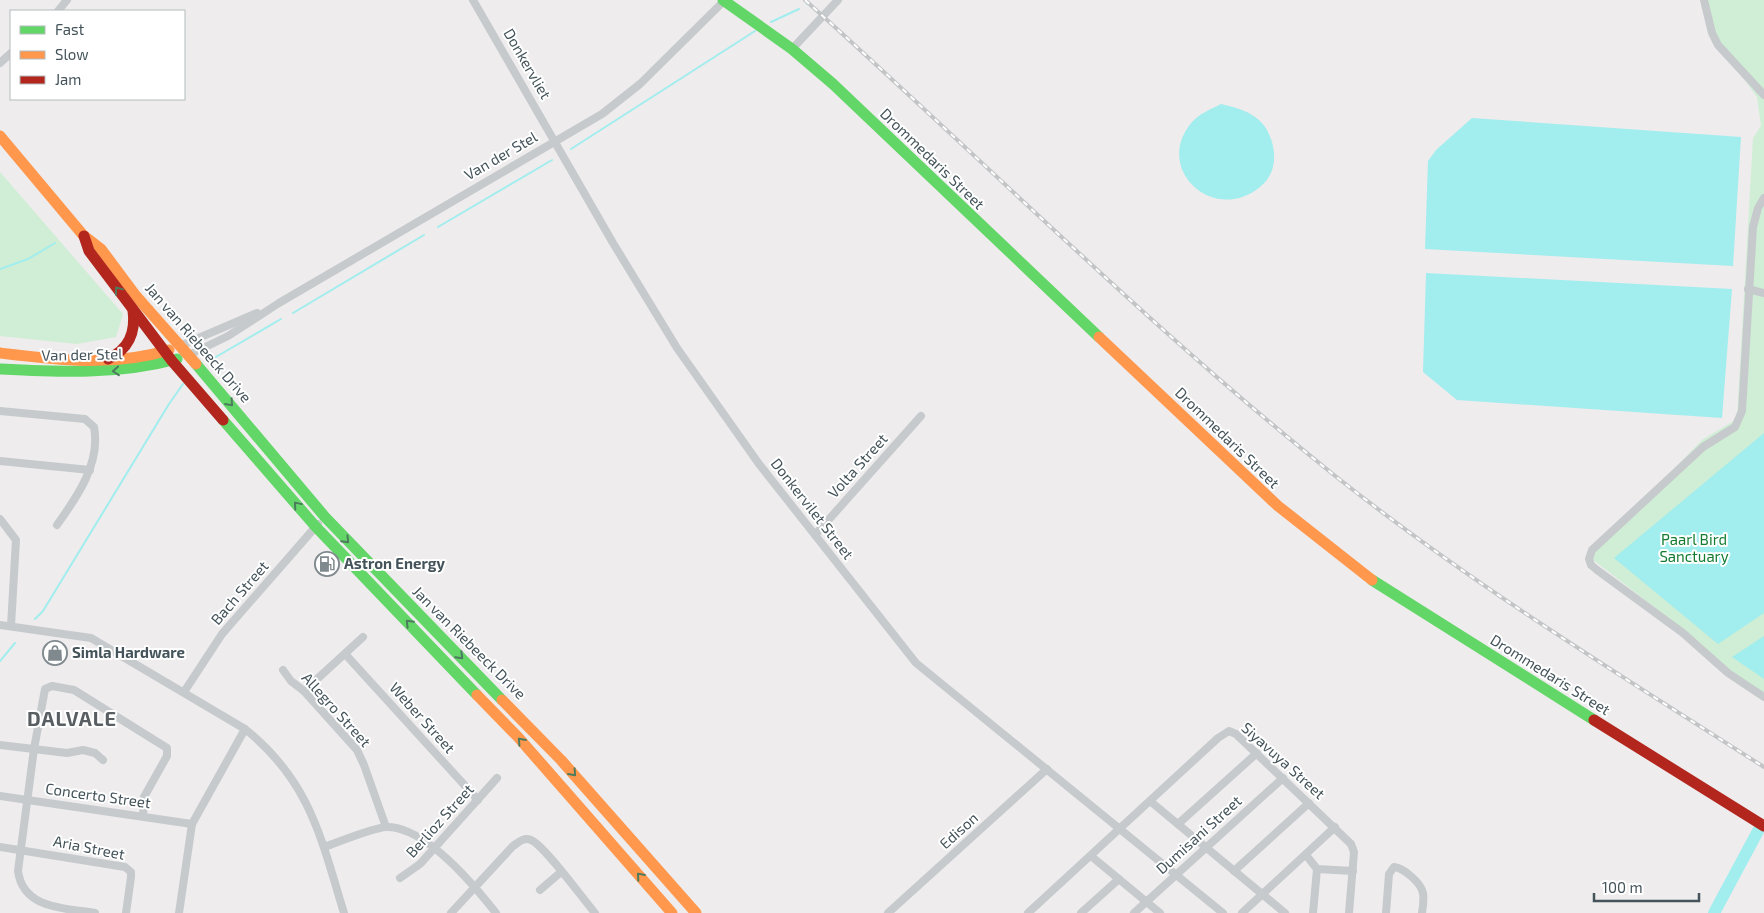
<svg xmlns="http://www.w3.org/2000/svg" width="1764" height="913" viewBox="0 0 1764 913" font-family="'Exo 2',sans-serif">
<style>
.green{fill:#d0eed5}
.water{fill:#a2edee}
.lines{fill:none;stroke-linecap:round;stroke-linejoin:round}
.stream{stroke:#a2edee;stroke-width:2}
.river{stroke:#a2edee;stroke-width:12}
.street{stroke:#c6cacc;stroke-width:8}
.fast{stroke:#63d668;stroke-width:11}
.slow{stroke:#ff974d;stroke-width:11}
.jam{stroke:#b3261e;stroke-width:11}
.rail-casing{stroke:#c2c4c6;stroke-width:4}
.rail{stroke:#fff;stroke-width:2;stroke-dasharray:5.5;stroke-linecap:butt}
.oneway{stroke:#4d7b5e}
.labels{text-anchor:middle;stroke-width:4;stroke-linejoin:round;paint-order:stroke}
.street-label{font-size:15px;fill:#44545a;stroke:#fff}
.park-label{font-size:15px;fill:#137c32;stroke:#fff}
.poi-label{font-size:15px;font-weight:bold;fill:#44545a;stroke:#fff;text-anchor:start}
.district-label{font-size:20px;font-weight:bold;letter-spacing:1px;fill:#585e61;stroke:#fff}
</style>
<rect width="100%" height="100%" fill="#eeeced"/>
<g class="green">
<polygon points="1706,0 1764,0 1764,693 1730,670 1684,630 1592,559 1594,552 1702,440 1737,419 1753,138 1761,126 1757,97 1716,40"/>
<polygon points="0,172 123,314 116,337 77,344 0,336"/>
</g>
<g class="water">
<path d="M1221,104C1243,109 1263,115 1271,139C1277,157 1275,175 1260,187C1214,225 1152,169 1192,122C1199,114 1211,109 1221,104Z"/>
<polygon points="1472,118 1741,137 1733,266 1425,249 1428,161 1436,150"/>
<polygon points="1426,273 1732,289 1722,418 1457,400 1423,372"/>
<polygon points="1764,433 1764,613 1718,644 1614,558"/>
<polygon points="1764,636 1764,679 1732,657"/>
</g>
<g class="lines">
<g class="stream">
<polyline points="807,4 808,3"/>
<polyline points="771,22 799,9"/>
<polyline points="571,149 755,31"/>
<polyline points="438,227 552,160"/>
<polyline points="0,269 28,259 55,243"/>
<polyline points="293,313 424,235"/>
<polyline points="209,361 281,319"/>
<polyline points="35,619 43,611 169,404 183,384"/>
<polyline points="0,661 15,643"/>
</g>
<polyline class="river" points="1714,913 1758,831"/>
<g class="street">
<polyline points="473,0 613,243 677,348 759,464 916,663 1223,913"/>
<polyline points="1704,0 1712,33 1718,45 1764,95"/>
<polyline points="58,11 67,0"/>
<polyline points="792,49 838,0"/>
<polyline points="0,63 11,53"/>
<polyline points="1764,198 1758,208 1753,227 1742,411 1735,427 1703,447 1592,550 1589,559 1591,565 1597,570 1683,633 1728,673 1764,697"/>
<polyline points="1748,289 1764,293"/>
<polyline points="180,346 257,313"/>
<polyline points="189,355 228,336 279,303 602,114 640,84 724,1"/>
<path d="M0,411L85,419L94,427C101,463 77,497 57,525"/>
<polyline points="0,461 90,470"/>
<polyline points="0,519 16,540 11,626"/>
<polyline points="815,535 921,416"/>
<path d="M0,625L91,638L245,729C310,781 321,838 344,913"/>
<polyline points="346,655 478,800"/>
<polyline points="283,670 291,681 304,691 357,750 364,765 386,827"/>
<polyline points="304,691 363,637"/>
<polyline points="184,692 222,634 318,524"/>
<polyline points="0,745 67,753 83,750 95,753 103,760"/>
<polyline points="0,796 192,824"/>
<polyline points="1150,801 1285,913"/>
<polyline points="1178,824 1257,753"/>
<polyline points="0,847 125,867 131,872 131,877 126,913"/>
<path d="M324,847C339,842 372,828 386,827C425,826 474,885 496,913"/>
<polyline points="1306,855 1317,869 1353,871"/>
<polyline points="1091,856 1160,913"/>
<polyline points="1234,871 1309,803"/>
<polyline points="400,878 420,864 497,778"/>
<polyline points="540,890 561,872"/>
<path d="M95,913C64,908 23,909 18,871L34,749L45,689L52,686L74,690L167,748V756L144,797L143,816"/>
<polyline points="179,913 192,824 245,729"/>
<path d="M451,913L513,846C519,842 524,837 531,840C544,845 583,899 595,913"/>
<polyline points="888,913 1047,769"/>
<polyline points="1028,913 1218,738 1229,731 1236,734 1351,844 1354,852 1349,913"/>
<polyline points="1081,913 1119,879"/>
<polyline points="1134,913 1283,778"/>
<polyline points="1242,913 1335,827"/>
<polyline points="1313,913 1317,869"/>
<path d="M1386,913L1389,874L1394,867C1404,868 1421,883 1423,893C1424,899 1423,907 1422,913"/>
</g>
<g class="fast">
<polyline points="723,0 792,49 833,84 1099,337"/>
<polyline points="196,364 325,517 502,700"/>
<path d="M0,369C60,372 118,375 177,359"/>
<polyline points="223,420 316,527 477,695"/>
<polyline points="1372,580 1594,720"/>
</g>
<g class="slow">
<polyline points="0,136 83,235 101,249 136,296 196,364"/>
<polyline points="1099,337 1278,506 1372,580"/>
<path d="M0,353C57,360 113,367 169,350"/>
<polyline points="477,695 518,737 672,913"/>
<polyline points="502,700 561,760 696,913"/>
</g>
<g class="jam">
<polyline points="84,236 89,251 172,361 223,420"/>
<path d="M108,359C129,349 136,333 133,310"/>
<polyline points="1594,720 1764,826"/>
</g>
<defs>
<path id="rail" d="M805,0C981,158 1150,328 1334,475C1470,583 1618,674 1764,767"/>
</defs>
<use href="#rail" class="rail-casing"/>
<use href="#rail" class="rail"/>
</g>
<defs><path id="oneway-chevron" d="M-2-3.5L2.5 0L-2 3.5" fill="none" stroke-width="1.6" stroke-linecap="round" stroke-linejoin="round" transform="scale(1.25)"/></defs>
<g class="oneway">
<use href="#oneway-chevron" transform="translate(118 290) rotate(-127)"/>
<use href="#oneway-chevron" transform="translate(116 371) rotate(175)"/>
<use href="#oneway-chevron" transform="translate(230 403) rotate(48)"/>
<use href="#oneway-chevron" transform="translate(297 505) rotate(-130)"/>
<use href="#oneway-chevron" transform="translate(346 540) rotate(46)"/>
<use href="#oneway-chevron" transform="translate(409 623) rotate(-134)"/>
<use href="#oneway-chevron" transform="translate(460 656) rotate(45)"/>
<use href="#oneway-chevron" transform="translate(521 741) rotate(-132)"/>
<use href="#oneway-chevron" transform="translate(573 773) rotate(48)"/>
<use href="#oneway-chevron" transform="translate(640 876) rotate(-131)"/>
</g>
<defs>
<symbol id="fuel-ring" viewBox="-11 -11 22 22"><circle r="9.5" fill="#fff" stroke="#80898d" stroke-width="1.5"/><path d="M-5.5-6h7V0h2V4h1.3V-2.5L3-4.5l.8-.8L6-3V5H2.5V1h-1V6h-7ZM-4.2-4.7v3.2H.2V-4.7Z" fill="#80898d"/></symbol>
<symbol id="shop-ring" viewBox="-11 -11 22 22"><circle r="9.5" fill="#fff" stroke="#80898d" stroke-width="1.5"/><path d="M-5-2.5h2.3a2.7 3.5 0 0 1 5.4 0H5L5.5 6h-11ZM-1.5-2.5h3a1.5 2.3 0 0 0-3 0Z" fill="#80898d"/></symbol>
</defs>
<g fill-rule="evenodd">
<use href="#fuel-ring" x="313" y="550" width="28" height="28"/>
<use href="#shop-ring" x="41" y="639" width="28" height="28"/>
</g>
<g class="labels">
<g class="street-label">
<text transform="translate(527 64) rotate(60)" y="5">Donkervliet</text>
<text transform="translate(501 156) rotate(-30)" y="5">Van der Stel</text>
<text transform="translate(932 159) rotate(44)" y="5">Drommedaris Street</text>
<text transform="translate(198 343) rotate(49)" y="5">Jan van Riebeeck Drive</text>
<text transform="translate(82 355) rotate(-1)" y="5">Van der Stel</text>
<text transform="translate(1227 438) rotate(44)" y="5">Drommedaris Street</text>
<text transform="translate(858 466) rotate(-48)" y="5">Volta Street</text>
<text transform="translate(812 509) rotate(52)" y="5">Donkervilet Street</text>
<text transform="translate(240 593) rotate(-49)" y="5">Bach Street</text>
<text transform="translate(469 643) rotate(45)" y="5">Jan van Riebeeck Drive</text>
<text transform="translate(1550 675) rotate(32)" y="5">Drommedaris Street</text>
<text transform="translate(336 710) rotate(48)" y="5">Allegro Street</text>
<text transform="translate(422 718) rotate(48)" y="5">Weber Street</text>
<text transform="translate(1283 761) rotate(42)" y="5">Siyavuya Street</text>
<text transform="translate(98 796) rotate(8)" y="5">Concerto Street</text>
<text transform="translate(440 821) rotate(-48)" y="5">Berlioz Street</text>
<text transform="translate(959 831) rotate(-42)" y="5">Edison</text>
<text transform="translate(1199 835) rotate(-42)" y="5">Dumisani Street</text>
<text transform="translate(89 848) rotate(11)" y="5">Aria Street</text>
</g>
<g class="park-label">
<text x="1694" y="545">Paarl Bird<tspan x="1694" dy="17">Sanctuary</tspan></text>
</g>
<g class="poi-label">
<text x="344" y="569">Astron Energy</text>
<text x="72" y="658">Simla Hardware</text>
</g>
<g class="district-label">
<text x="72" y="726">DALVALE</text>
</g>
</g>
<rect x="10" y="10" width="175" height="90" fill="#ffffff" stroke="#b4bbbd"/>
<rect x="20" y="26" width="25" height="8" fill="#63d668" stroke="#b4bbbd"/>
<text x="55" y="35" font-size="15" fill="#44545a">Fast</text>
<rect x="20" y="51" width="25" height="8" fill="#ff974d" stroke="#b4bbbd"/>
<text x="55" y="60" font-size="15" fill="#44545a">Slow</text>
<rect x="20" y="76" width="25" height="8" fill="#b3261e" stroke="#b4bbbd"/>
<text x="55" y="85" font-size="15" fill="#44545a">Jam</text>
<path d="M1594 893v8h105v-8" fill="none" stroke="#44545a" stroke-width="2.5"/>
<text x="1602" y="893" font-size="15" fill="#44545a" stroke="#ffffff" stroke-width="4" paint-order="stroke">100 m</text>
</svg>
